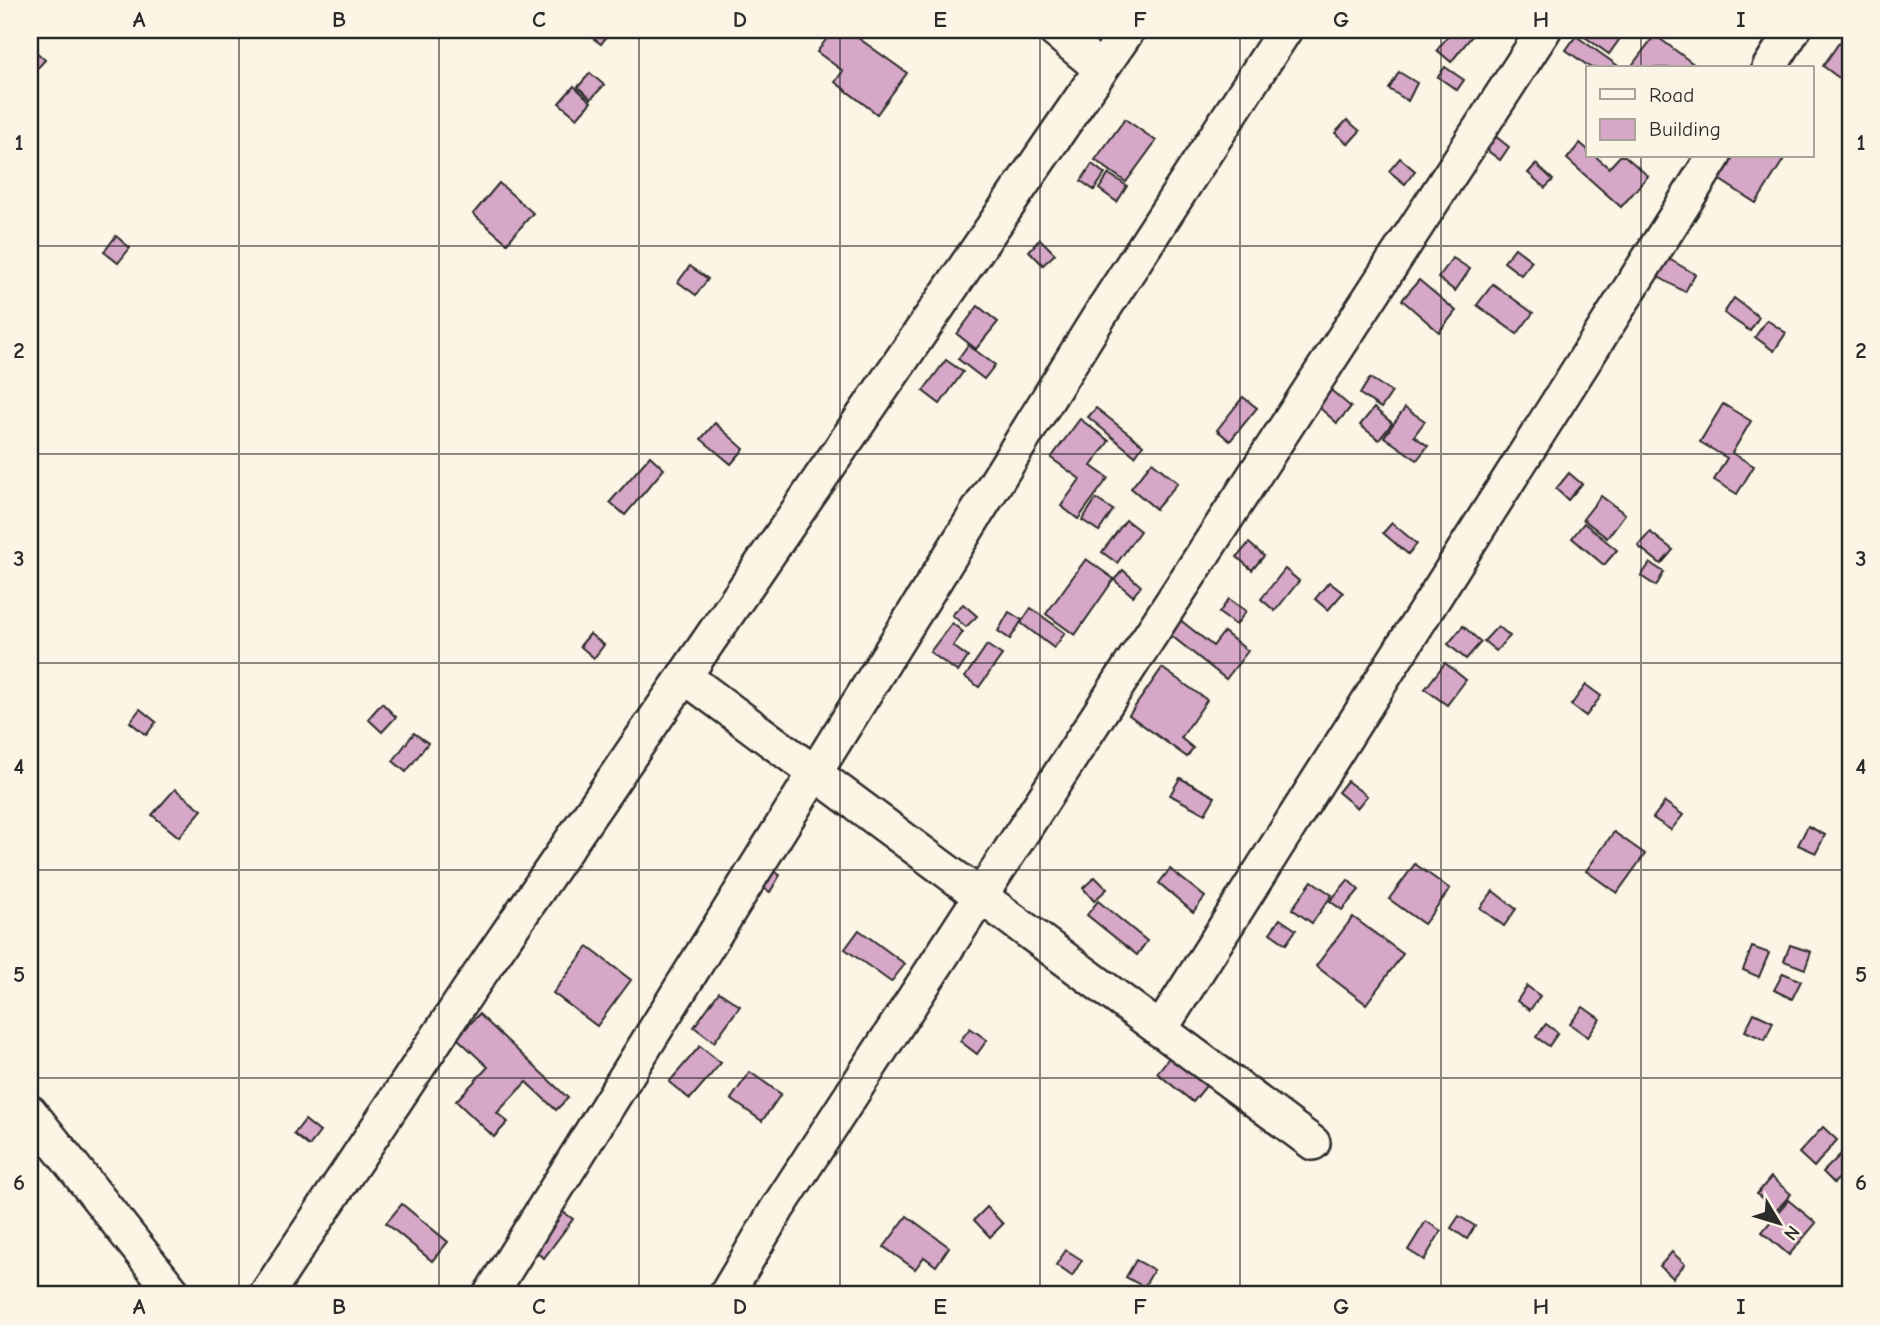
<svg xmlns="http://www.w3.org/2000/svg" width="1880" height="1325" viewBox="0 0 1880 1325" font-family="'Comic Neue',sans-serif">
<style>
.building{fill:#d7a7c7;stroke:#2b2b2b;stroke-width:2}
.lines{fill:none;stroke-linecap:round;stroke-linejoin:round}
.street-casing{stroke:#2b2b2b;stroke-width:38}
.street{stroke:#fcf5e5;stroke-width:33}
.grid{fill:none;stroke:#2b2b2b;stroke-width:2;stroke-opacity:0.55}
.neatline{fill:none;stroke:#2b2b2b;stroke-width:2.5}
.grid-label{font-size:23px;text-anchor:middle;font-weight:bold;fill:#2b2b2b}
</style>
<rect width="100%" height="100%" fill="#fcf5e5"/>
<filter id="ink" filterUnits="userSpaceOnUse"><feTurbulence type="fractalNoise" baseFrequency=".0143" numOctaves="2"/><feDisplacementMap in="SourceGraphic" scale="14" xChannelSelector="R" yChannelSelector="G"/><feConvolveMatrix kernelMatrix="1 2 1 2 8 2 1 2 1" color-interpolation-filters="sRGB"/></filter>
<g filter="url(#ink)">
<g class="building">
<polygon points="589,30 607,30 610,32 601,44 586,33"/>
<polygon points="833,30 847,30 907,73 877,114 835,82 843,71 817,52"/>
<polygon points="1453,30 1476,31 1451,62 1437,50"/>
<polygon points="1575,30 1626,30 1609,54"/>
<polygon points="1655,35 1695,65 1692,68 1630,68"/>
<polygon points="1576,36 1621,68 1591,68 1566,50"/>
<polygon points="1839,43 1850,51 1850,86 1823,66"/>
<polygon points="31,47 45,60 33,73 30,71"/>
<polygon points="1445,67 1464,80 1457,90 1438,77"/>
<polygon points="1399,72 1417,83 1408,101 1389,89"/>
<polygon points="590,73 604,85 591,99 578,87"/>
<polygon points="574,86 591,102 577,118 559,103"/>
<polygon points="1125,119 1156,141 1126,182 1095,160"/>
<polygon points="1347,120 1360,131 1348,144 1335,133"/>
<polygon points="1490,132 1509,147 1500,160 1480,145"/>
<polygon points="1580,143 1588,150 1588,156 1595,156 1609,168 1620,156 1625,156 1648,176 1621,207 1567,159"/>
<polygon points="1732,156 1778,156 1784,159 1756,203 1717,178"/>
<polygon points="1400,158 1415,171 1405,184 1389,171"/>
<polygon points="1092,164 1105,174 1094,190 1081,181"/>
<polygon points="1536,164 1553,180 1545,188 1528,173"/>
<polygon points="1109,174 1127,186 1117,202 1099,189"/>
<polygon points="499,183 533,213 507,243 473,214"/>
<polygon points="116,236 130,248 118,263 104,252"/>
<polygon points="1040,239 1055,254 1043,265 1029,251"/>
<polygon points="1515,248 1532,261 1521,275 1504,262"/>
<polygon points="1650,248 1695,274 1685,292 1639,266"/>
<polygon points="1453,258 1470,269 1455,291 1438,278"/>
<polygon points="690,266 708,279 696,295 678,282"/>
<polygon points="1419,280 1456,311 1439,332 1402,300"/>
<polygon points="1493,284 1533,313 1517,334 1477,305"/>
<polygon points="1734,298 1759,317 1750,331 1724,313"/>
<polygon points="978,306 998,322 976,349 957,334"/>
<polygon points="1767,320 1786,333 1774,351 1755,337"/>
<polygon points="968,345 995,365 984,379 958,359"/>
<polygon points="946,360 963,372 940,404 923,391"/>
<polygon points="1370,378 1392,392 1381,408 1360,394"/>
<polygon points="1319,380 1351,407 1337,423 1306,396"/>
<polygon points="1243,397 1257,408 1230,441 1217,430"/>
<polygon points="1723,404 1751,421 1732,453 1754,466 1737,494 1714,480 1727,458 1700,442"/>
<polygon points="1096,408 1143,445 1135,456 1088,417"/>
<polygon points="1374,408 1392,423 1379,440 1360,425"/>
<polygon points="1405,408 1425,421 1414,436 1428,446 1417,460 1384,437"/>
<polygon points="1080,419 1109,441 1091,466 1108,478 1078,519 1061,506 1080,479 1051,458"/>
<polygon points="715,423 744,449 731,464 701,439"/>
<polygon points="650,456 664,469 625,515 610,502"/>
<polygon points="1152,462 1178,483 1156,509 1131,488"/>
<polygon points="1569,473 1582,484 1568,500 1556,489"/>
<polygon points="1601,496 1625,514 1607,538 1583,519"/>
<polygon points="1096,499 1113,510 1099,531 1082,520"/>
<polygon points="1126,520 1140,531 1117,563 1102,552"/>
<polygon points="1392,523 1417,544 1408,554 1383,533"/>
<polygon points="1584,523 1617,550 1604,565 1572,538"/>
<polygon points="1650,532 1673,550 1661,564 1638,546"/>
<polygon points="1249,543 1264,556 1252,570 1237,557"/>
<polygon points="1086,559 1114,579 1075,635 1046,614"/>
<polygon points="1650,563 1664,572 1656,586 1641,576"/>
<polygon points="1285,569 1299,581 1275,611 1261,599"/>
<polygon points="1123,570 1141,586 1133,596 1114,580"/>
<polygon points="1329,582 1343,593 1328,610 1315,599"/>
<polygon points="1229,599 1246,611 1236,625 1219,613"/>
<polygon points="963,604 977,616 966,627 952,615"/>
<polygon points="1031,608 1065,633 1054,648 1021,623"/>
<polygon points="1009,612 1022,620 1010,639 998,631"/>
<polygon points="1179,619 1213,646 1224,632 1248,651 1226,679 1168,633"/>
<polygon points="952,623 963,632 953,646 968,657 958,672 930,652"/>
<polygon points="1463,626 1481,642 1466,659 1448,644"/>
<polygon points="1498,626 1510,636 1496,651 1484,641"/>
<polygon points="590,634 604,645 594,658 580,646"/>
<polygon points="987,645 1002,655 979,687 965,677"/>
<polygon points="1445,663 1466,680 1447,705 1425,689"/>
<polygon points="1162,668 1207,700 1181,738 1193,748 1187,757 1129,715"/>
<polygon points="1586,685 1601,696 1586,716 1571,705"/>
<polygon points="382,703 396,717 382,732 368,719"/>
<polygon points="140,709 156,722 146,735 130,722"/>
<polygon points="414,733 428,743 406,772 393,761"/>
<polygon points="1180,778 1215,797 1205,814 1170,795"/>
<polygon points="1347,781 1367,796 1357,808 1338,792"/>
<polygon points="175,789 202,810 179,837 152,815"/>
<polygon points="1665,802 1683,815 1671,830 1653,818"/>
<polygon points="1808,826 1825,835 1816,853 1798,845"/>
<polygon points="1614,832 1645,854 1617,893 1586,871"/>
<polygon points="1415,864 1450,889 1424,924 1389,899"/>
<polygon points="765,866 780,875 770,892 756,883"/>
<polygon points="1170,869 1205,897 1193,912 1159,883"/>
<polygon points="1095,877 1107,889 1094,901 1083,888"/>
<polygon points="1348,880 1359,890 1342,910 1330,901"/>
<polygon points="1312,881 1332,895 1312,923 1292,909"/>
<polygon points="1493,891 1516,909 1504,926 1480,908"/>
<polygon points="1098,901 1147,941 1137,955 1087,915"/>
<polygon points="1353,917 1403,954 1366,1004 1316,966"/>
<polygon points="1280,919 1296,930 1286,944 1270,933"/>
<polygon points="859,930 905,964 891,982 845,949"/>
<polygon points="1790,945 1811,952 1805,969 1784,961"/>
<polygon points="588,947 631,980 597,1026 553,993"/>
<polygon points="1752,947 1769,953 1759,977 1743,970"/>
<polygon points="1783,973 1801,981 1792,999 1774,990"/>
<polygon points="1527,986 1540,996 1530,1010 1517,1001"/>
<polygon points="719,992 740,1006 714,1042 694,1027"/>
<polygon points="1583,1007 1600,1019 1588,1037 1570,1024"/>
<polygon points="1754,1013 1773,1022 1765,1040 1745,1031"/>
<polygon points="479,1014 568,1098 556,1110 526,1082 497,1113 508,1122 494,1137 456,1101 488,1067 457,1038"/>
<polygon points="1546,1024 1558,1033 1549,1046 1536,1037"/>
<polygon points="970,1028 987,1040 977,1054 960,1041"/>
<polygon points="1183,1040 1219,1070 1193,1102 1157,1073"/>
<polygon points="700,1046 721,1063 690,1099 669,1082"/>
<polygon points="750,1072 781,1094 762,1121 731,1099"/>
<polygon points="305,1120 320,1132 309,1146 294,1134"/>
<polygon points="1823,1127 1837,1140 1814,1167 1799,1153"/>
<polygon points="1850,1145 1850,1168 1834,1183 1823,1172"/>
<polygon points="1771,1177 1791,1194 1776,1211 1757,1194"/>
<polygon points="1788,1200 1816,1223 1789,1255 1762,1232"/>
<polygon points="402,1204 448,1242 432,1261 386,1223"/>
<polygon points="556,1207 573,1219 544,1258 527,1246"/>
<polygon points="987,1207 1003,1224 990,1237 974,1220"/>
<polygon points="907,1216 949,1247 936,1266 924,1257 915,1269 884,1247"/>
<polygon points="1459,1216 1475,1226 1467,1239 1451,1228"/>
<polygon points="1426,1221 1441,1231 1424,1260 1408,1250"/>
<polygon points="1066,1250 1082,1260 1072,1276 1056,1265"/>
<polygon points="1672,1252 1685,1264 1673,1278 1660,1266"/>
<polygon points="1136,1260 1154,1270 1144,1287 1126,1277"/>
</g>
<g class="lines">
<defs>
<g id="street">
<polyline points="1054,30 1101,69"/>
<polyline points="1769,68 1793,30"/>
<polyline points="684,676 1313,1143"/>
<polyline points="1160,1030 1714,156"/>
<polyline points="30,1112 175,1295"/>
<polyline points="266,1295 469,990 1128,30"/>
<polyline points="490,1295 1105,307 1285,30"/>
<polyline points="726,1295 777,1209 1544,30"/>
</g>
</defs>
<use href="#street" class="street-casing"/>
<use href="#street" class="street"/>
</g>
</g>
<path class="grid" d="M239,30V1295M439,30V1295M639,30V1295M840,30V1295M1040,30V1295M1240,30V1295M1441,30V1295M1641,30V68M1641,156V1295M30,246H1850M30,454H1850M30,663H1850M30,870H1850M30,1078H1850"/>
<rect width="1880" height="1325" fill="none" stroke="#fcf5e5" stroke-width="77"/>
<rect x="1586" y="66" width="228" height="91" fill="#fcf5e5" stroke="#a8a49b" stroke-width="2"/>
<rect x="1600" y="89" width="35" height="10" fill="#fcf5e5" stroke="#a8a49b" stroke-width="2"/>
<text x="1649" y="102" font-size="21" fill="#2b2b2b">Road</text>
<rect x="1600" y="119" width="35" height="21" fill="#d7a7c7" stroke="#a8a49b" stroke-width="2"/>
<text x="1649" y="136" font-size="21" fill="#2b2b2b">Building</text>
<g transform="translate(1779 1223) rotate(128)" stroke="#fcf5e5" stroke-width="5" paint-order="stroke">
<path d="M0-5L12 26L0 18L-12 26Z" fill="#2b2b2b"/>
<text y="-10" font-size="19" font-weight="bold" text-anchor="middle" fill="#2b2b2b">N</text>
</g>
<rect x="38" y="38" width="1804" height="1248" class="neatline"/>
<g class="grid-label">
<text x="139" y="27">A</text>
<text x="339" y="27">B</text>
<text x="539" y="27">C</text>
<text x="740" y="27">D</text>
<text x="940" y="27">E</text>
<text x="1140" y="27">F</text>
<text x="1341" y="27">G</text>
<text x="1541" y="27">H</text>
<text x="1741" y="27">I</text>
<text x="19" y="150">1</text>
<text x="1861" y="150">1</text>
<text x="19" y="358">2</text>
<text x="1861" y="358">2</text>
<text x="19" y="566">3</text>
<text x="1861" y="566">3</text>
<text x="19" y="774">4</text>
<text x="1861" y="774">4</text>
<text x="19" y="982">5</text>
<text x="1861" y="982">5</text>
<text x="19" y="1190">6</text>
<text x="1861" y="1190">6</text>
<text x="139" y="1314">A</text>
<text x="339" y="1314">B</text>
<text x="539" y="1314">C</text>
<text x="740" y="1314">D</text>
<text x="940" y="1314">E</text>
<text x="1140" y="1314">F</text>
<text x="1341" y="1314">G</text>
<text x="1541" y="1314">H</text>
<text x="1741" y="1314">I</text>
</g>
</svg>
